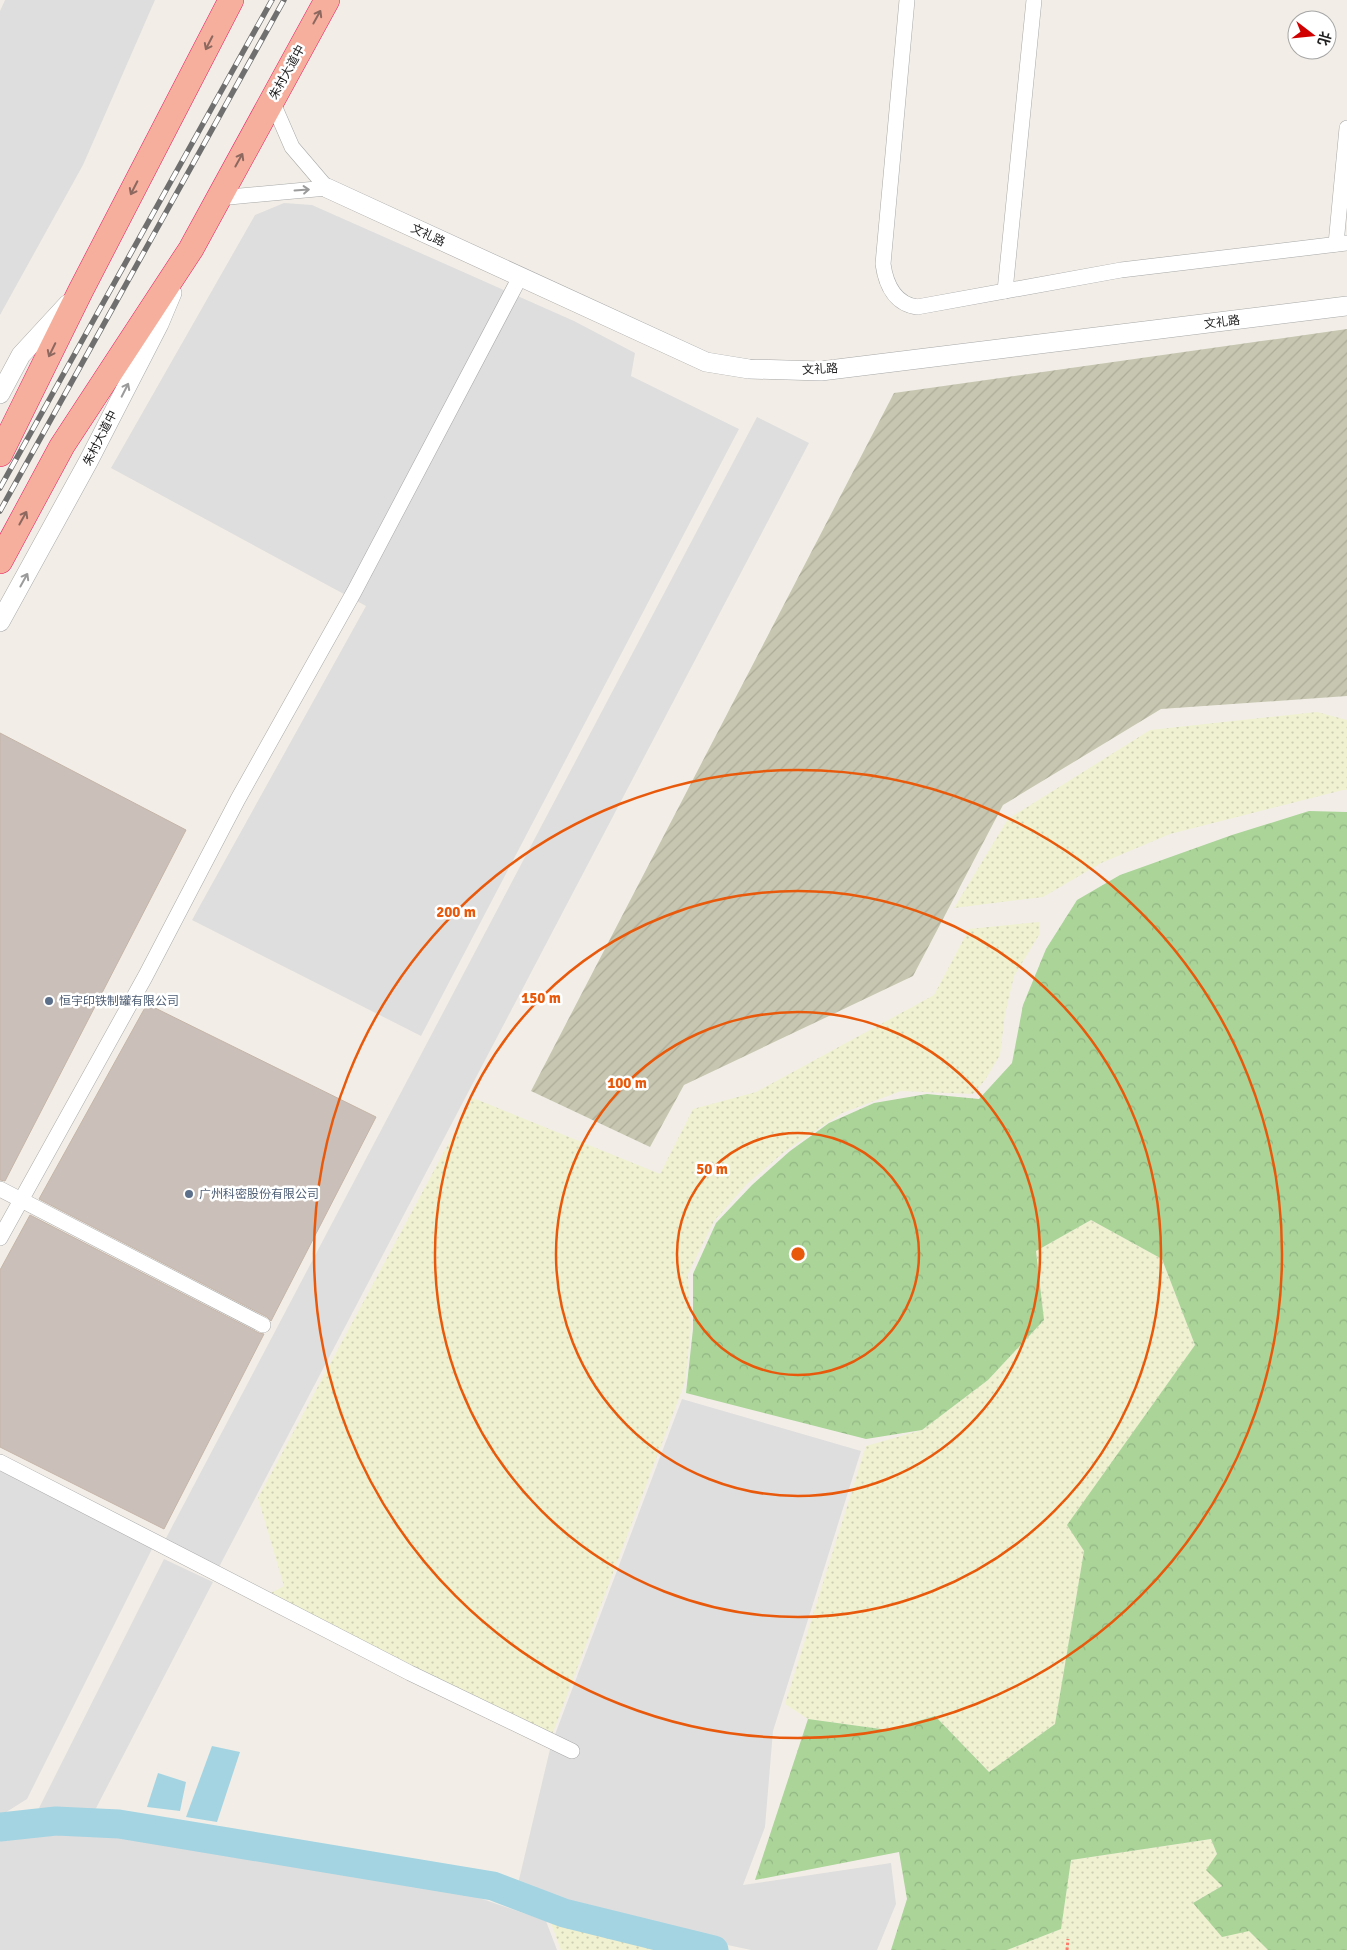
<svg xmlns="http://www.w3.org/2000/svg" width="1347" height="1950" viewBox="0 0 1347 1950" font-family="Signika,'Noto Sans SC',sans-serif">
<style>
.residential{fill:#dfdede}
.construction{fill:url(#construction-furrows)}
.farmland{fill:url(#farmland-dots)}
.forest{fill:url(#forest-crowns)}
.water{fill:#a4d4e2}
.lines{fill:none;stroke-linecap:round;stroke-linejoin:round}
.river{stroke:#a4d4e2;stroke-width:29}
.building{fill:#cac0b9;stroke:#c5b4a8}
.minor-casing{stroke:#a8a8a8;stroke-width:16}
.tertiary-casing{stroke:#a8a8a8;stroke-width:20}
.trunk-casing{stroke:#e91b61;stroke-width:26}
.path{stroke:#ff7a6a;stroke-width:3;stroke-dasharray:2.5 2.5;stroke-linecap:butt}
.minor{stroke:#fff;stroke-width:15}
.tertiary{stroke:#fff;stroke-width:19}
.trunk{stroke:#f6af9d;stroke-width:25}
.rail-casing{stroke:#6f6f6f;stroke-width:5.5}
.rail{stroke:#fff;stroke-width:4;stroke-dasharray:11;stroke-linecap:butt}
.oneway{stroke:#8c685f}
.oneway2{stroke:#9b9b9b}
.ring{fill:none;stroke:#e8590c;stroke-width:2.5}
.service-dot{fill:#5c6f8a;stroke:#fff;stroke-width:2}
.labels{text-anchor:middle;stroke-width:5;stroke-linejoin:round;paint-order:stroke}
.street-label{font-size:12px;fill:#212121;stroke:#fff}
.service-label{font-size:12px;fill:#4e5e75;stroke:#fff;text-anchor:start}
.centre{fill:#e8590c;stroke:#fff;stroke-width:2.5}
.ring-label{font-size:15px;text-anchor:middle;font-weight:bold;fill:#e8590c;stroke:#fff;stroke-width:5;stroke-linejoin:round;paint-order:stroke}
</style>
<defs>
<pattern id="construction-furrows" width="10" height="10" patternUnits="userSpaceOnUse" patternTransform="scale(1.25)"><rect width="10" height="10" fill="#c7c7b1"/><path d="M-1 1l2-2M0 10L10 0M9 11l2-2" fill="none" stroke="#abab98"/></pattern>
<pattern id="farmland-dots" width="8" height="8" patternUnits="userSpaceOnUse" patternTransform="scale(1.25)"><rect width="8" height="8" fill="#eff1d1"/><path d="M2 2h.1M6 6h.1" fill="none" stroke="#cdceb3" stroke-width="1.8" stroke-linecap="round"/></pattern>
<pattern id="forest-crowns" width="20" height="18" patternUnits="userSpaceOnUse" patternTransform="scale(1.25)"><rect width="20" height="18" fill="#aad498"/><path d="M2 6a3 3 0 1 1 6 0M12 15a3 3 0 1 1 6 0" fill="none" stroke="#92b683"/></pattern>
</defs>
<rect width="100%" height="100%" fill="#f2eee7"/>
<g class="residential">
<polygon points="5,0 155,0 83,165 0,315 0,11"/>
<polygon points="284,203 312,205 574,321 635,353 631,376 739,429 421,1036 192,920 366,606 111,468 255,215"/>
<polygon points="757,417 809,443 219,1567 165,1540"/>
<polygon points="682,1399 861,1451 773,1731 765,1827 743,1885 891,1863 896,1904 877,1950 751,1950 601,1918 517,1888 551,1745"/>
<polygon points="0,1470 153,1547 27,1799 0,1816"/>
<polygon points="164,1559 213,1582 93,1814 39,1808"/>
<polygon points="100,1832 468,1894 546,1921 557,1950 0,1950 0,1839"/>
</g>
<polygon class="construction" points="1347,329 1347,696 1161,709 1003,805 913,976 684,1085 650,1147 531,1091 894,393"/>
<g class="farmland">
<polygon points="1317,712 1347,720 1347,790 1343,790 1170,834 1101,863 1043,897 954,908 1008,819 1150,730"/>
<polygon points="1039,922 1039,935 1014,976 1005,1014 1000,1055 985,1080 973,1094 901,1091 842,1113 784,1152 747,1184 714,1221 688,1274 691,1328 685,1382 552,1735 267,1595 284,1586 258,1498 473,1098 660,1174 693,1109 756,1092 934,995 969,929"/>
<polygon points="1091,1220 1162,1259 1195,1345 1068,1525 1084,1551 1055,1724 989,1772 935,1716 888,1730 808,1719 785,1704 866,1446 922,1430 988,1380 1044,1320 1036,1251"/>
<polygon points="1211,1839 1217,1854 1222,1886 1193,1903 1249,1931 1268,1950 1007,1950 1061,1929 1071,1860"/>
<polygon points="551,1923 644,1947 657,1950 561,1950"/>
</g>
<polygon class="forest" points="1309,811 1347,812 1347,1950 1268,1950 1249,1931 1222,1937 1193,1903 1222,1886 1206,1870 1217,1854 1211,1839 1071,1860 1061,1929 1007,1950 891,1950 907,1899 899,1852 755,1880 808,1719 888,1730 935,1716 989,1772 1055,1724 1084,1551 1067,1525 1195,1345 1162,1259 1091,1220 1036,1251 1044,1320 988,1380 922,1430 866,1439 686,1393 693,1329 693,1274 716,1223 752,1185 790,1151 829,1123 874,1103 927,1094 979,1099 1012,1063 1023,1005 1046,949 1077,900 1120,875 1232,835"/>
<g class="water">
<polygon points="212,1746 240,1752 217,1822 186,1817"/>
<polygon points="158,1773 186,1782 180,1811 147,1807"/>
</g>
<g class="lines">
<polyline class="river" points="0,1827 56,1821 119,1824 493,1886 564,1913 714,1950"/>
</g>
<g class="building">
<polygon points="0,733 186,830 5,1181 0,1180"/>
<polygon points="147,1004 376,1117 271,1321 267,1317 39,1199"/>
<polygon points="30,1215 259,1333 264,1334 164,1529 0,1447 0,1270"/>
</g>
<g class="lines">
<defs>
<g id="minor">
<path d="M907,0L883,264C886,285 895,304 917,307L1121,270L1347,243"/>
<polyline points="272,101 292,147 327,188"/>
<polyline points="219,198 327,188"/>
<polyline points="1336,244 1347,128"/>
<polyline points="1005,291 1034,0"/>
<polyline points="0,1189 263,1325"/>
<polyline points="0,1238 145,977 238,799 354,592 520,277"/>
<polyline points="0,1462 410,1673 572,1751"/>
</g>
<g id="tertiary">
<polyline points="327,188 706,362 749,369 821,371 1347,306"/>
<polyline points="0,394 21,355 68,304"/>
<polyline points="0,622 88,462 159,324 172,293"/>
</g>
<g id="trunk">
<polyline points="0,454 81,290 231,0"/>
<polyline points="0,561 62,446 191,249 327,0"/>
</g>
</defs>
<use href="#minor" class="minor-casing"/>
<use href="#tertiary" class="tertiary-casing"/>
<use href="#trunk" class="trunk-casing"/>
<polyline class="path" points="1067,1950 1068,1939"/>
<use href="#minor" class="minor"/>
<use href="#tertiary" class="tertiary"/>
<use href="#trunk" class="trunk"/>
<defs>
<g id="rail">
<polyline points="0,488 272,0"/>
<polyline points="0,511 284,0"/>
</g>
</defs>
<use href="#rail" class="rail-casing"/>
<use href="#rail" class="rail"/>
</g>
<defs><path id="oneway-shaft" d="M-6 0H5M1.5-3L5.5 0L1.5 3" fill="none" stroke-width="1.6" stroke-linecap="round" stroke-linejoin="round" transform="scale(1.25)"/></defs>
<g class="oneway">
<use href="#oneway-shaft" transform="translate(317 17) rotate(-61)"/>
<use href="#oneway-shaft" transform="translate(209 43) rotate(117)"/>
<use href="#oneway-shaft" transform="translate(239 160) rotate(-61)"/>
<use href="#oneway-shaft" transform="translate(134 188) rotate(117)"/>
<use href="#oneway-shaft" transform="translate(52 350) rotate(116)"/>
<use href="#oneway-shaft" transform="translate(23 518) rotate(-61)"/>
</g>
<g class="oneway2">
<use href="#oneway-shaft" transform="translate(302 190) rotate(-4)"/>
<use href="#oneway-shaft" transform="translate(125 390) rotate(-63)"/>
<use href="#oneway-shaft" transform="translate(24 580) rotate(-61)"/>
</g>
<g class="ring">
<circle cx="798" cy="1254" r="121"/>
<circle cx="798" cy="1254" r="242"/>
<circle cx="798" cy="1254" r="363"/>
<circle cx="798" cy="1254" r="484"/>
</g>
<g class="service-dot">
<circle cx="49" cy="1001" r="5"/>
<circle cx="189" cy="1194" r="5"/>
</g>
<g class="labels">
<g class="street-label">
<text transform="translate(287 72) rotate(-61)" y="4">朱村大道中</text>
<text transform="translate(428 235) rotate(25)" y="4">文礼路</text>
<text transform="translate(1222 322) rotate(-7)" y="4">文礼路</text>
<text transform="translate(820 369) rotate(-3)" y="4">文礼路</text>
<text transform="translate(100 438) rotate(-63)" y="4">朱村大道中</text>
</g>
<g class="service-label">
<text x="59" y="1005">恒宇印铁制罐有限公司</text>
<text x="199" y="1198">广州科密股份有限公司</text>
</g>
</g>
<circle cx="798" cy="1254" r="8" class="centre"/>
<g class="ring-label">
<text x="456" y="917">200 m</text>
<text x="541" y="1003">150 m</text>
<text x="627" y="1088">100 m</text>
<text x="712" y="1174">50 m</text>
</g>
<g transform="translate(1312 35) rotate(106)"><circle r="24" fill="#ffffff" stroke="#a6a6a6"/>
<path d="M0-4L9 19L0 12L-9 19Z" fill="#d10000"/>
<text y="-8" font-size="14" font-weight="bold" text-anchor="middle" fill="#212121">北</text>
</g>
</svg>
